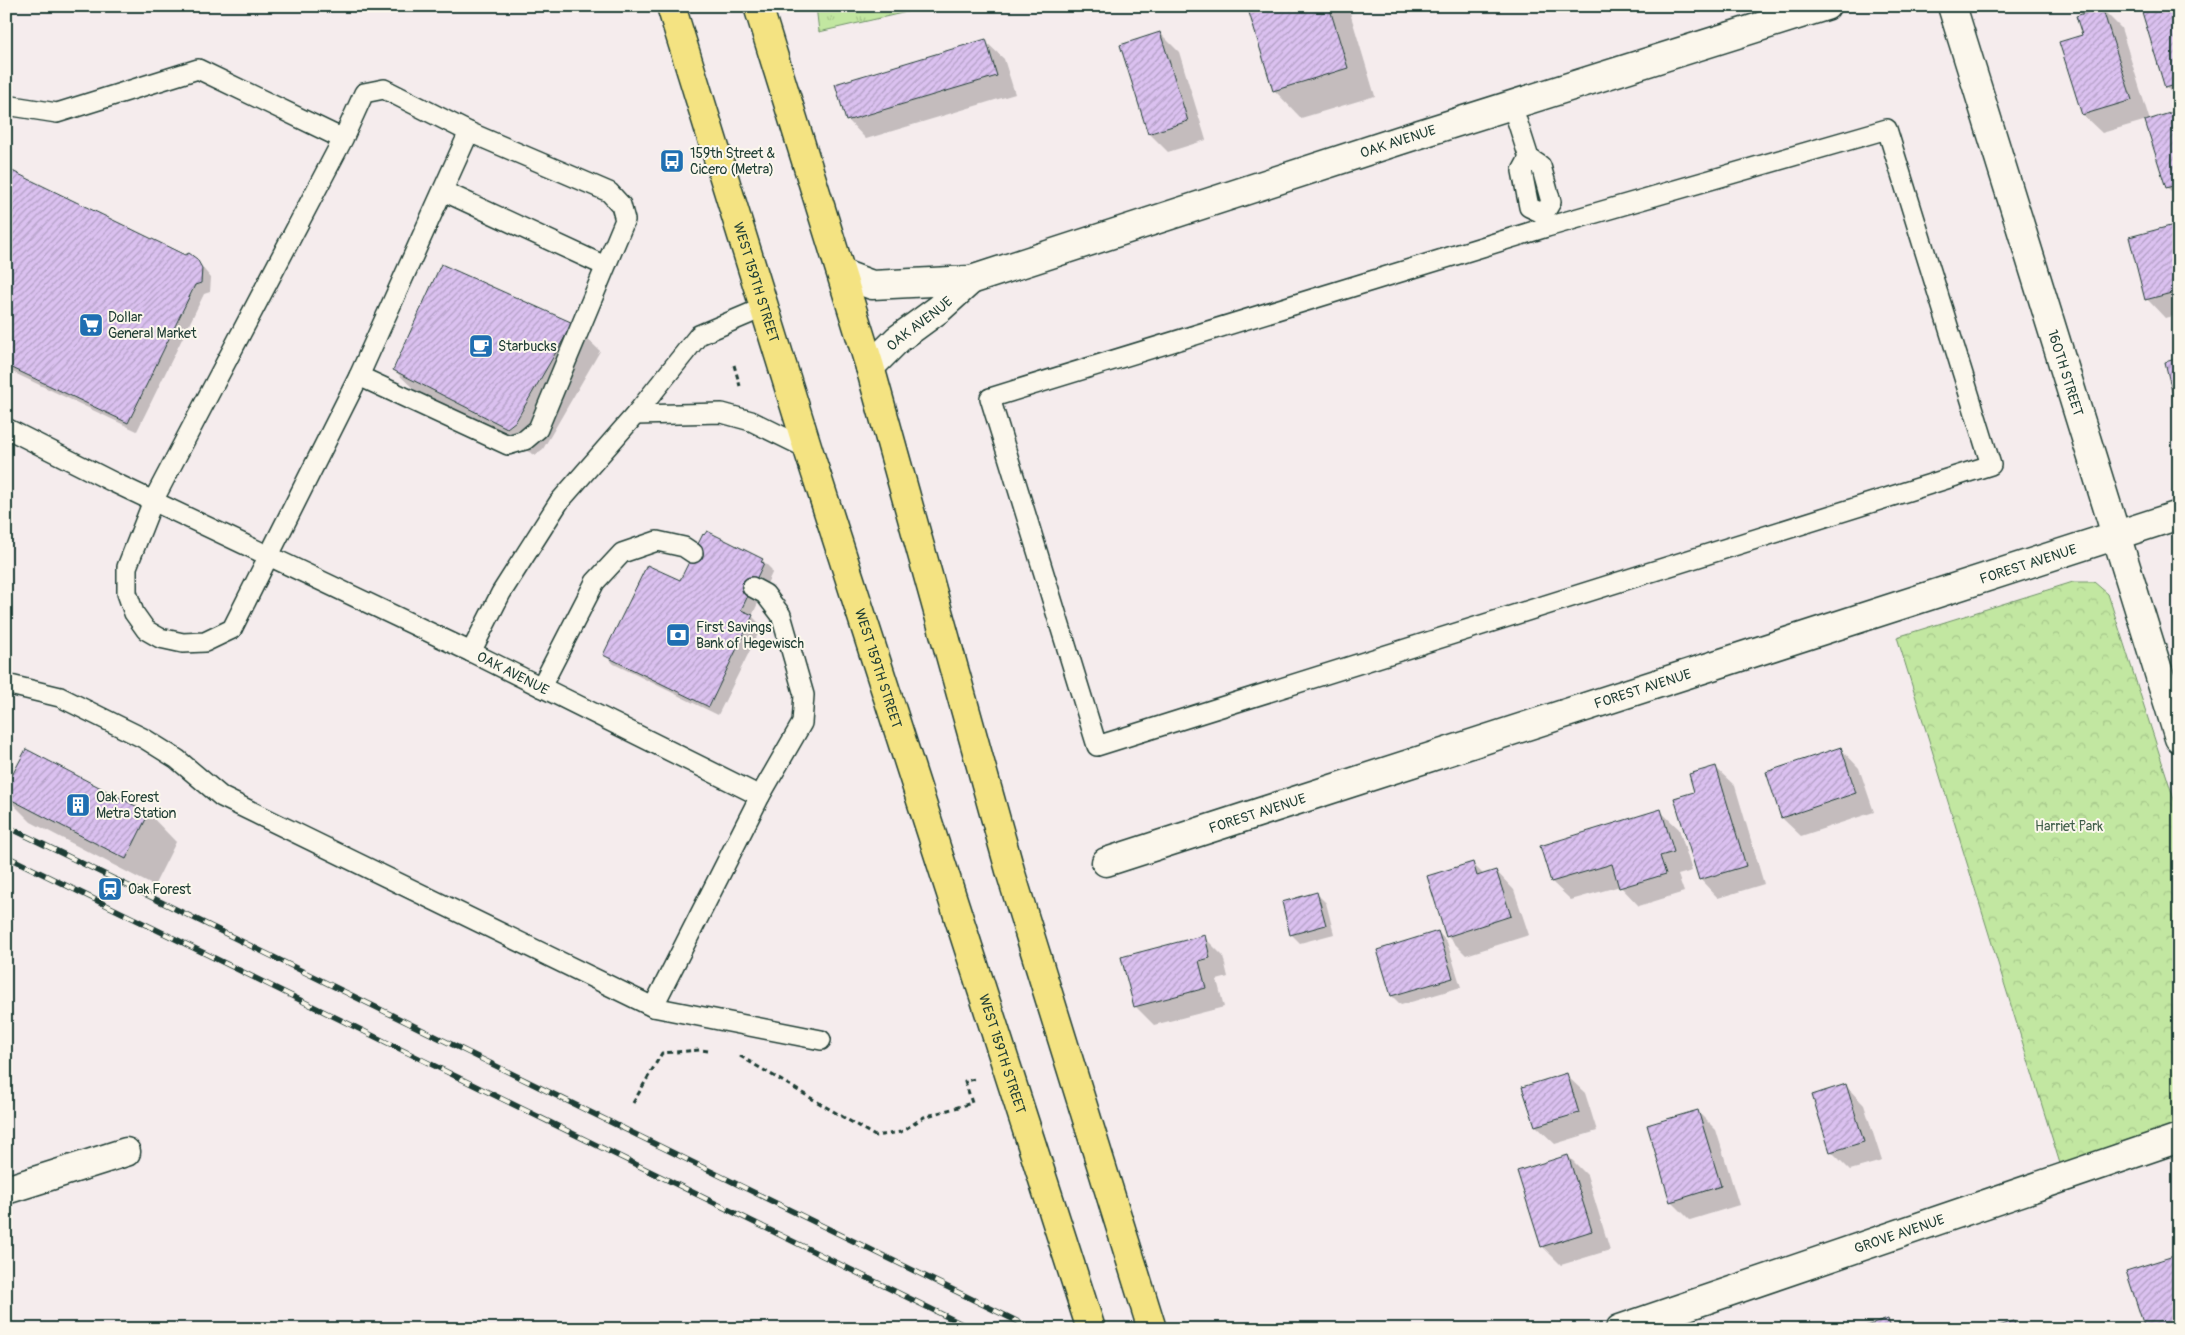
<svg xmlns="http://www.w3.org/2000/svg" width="2185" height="1335" viewBox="0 0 2185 1335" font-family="Pangolin,sans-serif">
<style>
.grass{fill:url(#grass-tufts);stroke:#70926a}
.park{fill:url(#park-crowns);stroke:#70926a}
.shadow{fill:#0003}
.building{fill:url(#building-hatch);stroke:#1f3d34}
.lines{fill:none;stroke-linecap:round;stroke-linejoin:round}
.service-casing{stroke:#1f3d34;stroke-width:22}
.minor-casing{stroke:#1f3d34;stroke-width:31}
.primary-casing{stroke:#1f3d34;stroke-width:31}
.path{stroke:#1f3d34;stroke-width:3;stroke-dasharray:5 4;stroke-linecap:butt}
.service{stroke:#fbf7ec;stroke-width:19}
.minor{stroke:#fbf7ec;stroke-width:28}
.primary{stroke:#f4e382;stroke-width:28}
.rail-casing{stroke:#1f3d34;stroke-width:5.5}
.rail{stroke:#fbf7ec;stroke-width:4;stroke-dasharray:11;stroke-linecap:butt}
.labels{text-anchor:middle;stroke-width:4;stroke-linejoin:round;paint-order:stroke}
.street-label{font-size:14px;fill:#1f3d34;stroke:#fbf7ec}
.poi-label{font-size:14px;fill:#1f3d34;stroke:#fbf7ec;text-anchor:start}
.park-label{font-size:14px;fill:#405f4a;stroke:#fbf7ec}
</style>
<defs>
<pattern id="grass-tufts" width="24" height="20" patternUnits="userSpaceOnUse" patternTransform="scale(1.25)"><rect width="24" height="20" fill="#c2e7a1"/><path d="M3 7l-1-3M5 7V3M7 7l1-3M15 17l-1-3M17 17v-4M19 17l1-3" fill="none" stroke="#a6c78b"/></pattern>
<pattern id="park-crowns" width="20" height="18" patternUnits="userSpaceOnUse" patternTransform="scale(1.25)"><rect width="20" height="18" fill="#c2e7a1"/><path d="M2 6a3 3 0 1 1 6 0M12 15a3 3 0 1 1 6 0" fill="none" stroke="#a6c78b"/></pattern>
<pattern id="building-hatch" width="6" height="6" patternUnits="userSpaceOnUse" patternTransform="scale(1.25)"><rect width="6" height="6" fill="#dbc1f0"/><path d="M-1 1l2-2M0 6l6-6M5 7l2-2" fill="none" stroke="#b19ec3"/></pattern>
</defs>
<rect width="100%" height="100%" fill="#f5eced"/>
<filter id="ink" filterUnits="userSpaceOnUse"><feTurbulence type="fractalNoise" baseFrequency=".02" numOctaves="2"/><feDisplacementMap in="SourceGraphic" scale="10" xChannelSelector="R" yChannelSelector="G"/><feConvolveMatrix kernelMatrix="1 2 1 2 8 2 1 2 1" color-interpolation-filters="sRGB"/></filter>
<g filter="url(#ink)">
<polygon class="grass" points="816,6 933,6 819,32"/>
<polygon class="park" points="2073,582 2094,582 2108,594 2179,815 2179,1130 2062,1170 1897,637"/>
<g class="shadow">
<polygon points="1248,6 1348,6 1375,96 1301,118 1274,90"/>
<polygon points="2179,6 2179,100 2166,87"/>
<polygon points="2102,9 2121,28 2150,121 2179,112 2179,199 2167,187 2147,120 2102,133 2083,115 2061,42 2083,36"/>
<polygon points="1160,33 1179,52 1206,140 1168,152 1149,133"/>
<polygon points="985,41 1004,59 1015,94 866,139 848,120"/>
<polygon points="6,169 185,257 196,260 211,278 210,292 204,294 137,431 6,369"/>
<polygon points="2174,226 2179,231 2179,315 2165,318 2147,299"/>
<polygon points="572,324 600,351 543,449 535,455 422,397 394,370"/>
<polygon points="762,560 771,569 772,573 752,616 762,626 718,715 614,664 605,655 681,582"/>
<polygon points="1841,749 1859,768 1874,812 1801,836 1782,818 1768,773"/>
<polygon points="27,751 149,814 176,842 154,886 31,822 6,797 6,789"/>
<polygon points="1716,768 1735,786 1764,884 1718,898 1700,879 1696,793"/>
<polygon points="1660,811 1679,829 1692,871 1678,875 1684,892 1639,906 1620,886 1571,900 1552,882 1542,847"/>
<polygon points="1472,863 1484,875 1496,871 1514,890 1529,935 1466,955 1447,936"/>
<polygon points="1316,893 1326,903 1334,934 1300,943 1291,934"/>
<polygon points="1438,932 1447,942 1461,987 1401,1005 1392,996 1378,950"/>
<polygon points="1204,937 1223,956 1228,977 1217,980 1224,1007 1154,1025 1135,1006"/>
<polygon points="1566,1075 1585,1093 1597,1131 1555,1144 1536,1126 1524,1088"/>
<polygon points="1846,1086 1864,1105 1882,1161 1850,1170 1831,1151"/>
<polygon points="1697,1111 1716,1130 1739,1205 1690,1220 1671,1201"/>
<polygon points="1568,1156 1587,1175 1610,1250 1561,1265 1542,1246"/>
<polygon points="2177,1256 2179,1258 2179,1329 2128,1271"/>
<polygon points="1888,1321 1896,1329 1862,1329"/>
</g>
<g class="building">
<polygon points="1247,6 1329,6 1348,68 1273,91"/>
<polygon points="2162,6 2179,6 2179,84 2165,88 2142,12"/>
<polygon points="2102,7 2132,100 2082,115 2059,42 2082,35 2076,16"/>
<polygon points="1160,32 1188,121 1148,134 1120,45"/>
<polygon points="986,39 997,76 846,121 835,84"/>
<polygon points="2179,110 2179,184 2166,188 2145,121"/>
<polygon points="6,168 185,255 189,253 197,259 202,268 201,283 195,285 128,423 6,365"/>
<polygon points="2174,225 2179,243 2179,291 2145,300 2129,237"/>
<polygon points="441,264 573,323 516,421 507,428 393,370"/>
<polygon points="2179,358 2179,407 2176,408 2165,362"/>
<polygon points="707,531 763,559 761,562 764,563 741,610 753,615 709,707 603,655 647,565 680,580 703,534 704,535"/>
<polygon points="1841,747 1856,793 1781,818 1766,772"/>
<polygon points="26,749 149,813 126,859 6,797 6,787"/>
<polygon points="1716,766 1746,866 1699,880 1674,798 1694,792 1689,774"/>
<polygon points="1661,809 1674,852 1660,856 1666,874 1619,888 1612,864 1551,882 1540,846"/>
<polygon points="1473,862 1477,876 1496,870 1511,916 1446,937 1427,876"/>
<polygon points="1317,892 1326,925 1290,935 1282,902"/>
<polygon points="1438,931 1453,978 1391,996 1377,950"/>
<polygon points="1205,935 1210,958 1199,961 1206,988 1134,1007 1121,957"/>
<polygon points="1567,1073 1579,1113 1535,1126 1522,1087"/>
<polygon points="1846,1084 1864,1142 1830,1152 1812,1095"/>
<polygon points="1698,1110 1721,1186 1670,1202 1647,1125"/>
<polygon points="1568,1155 1592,1231 1541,1247 1517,1171"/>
<polygon points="2177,1255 2179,1329 2145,1329 2126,1271"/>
<polygon points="1888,1319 1891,1329 1858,1329"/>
<polygon points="2014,1321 2016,1329 1990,1329"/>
</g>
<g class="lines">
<defs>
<g id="service">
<polyline points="6,105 57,113 198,69 343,139 153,501 127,567 127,593 134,613 146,630 160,638 183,643 205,642 232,629 359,376 469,132 384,89 364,93 343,139"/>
<polyline points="1512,105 1529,158 1541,166 1551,202 1544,214 1529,207 1522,171 1529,158"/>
<polyline points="443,191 605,266"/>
<polyline points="1544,214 1547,227 990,398 1097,746 1991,465 1887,129 1547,227"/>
<polyline points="359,376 508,445 525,440 538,429 625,220 621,205 609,192 469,132"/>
<polyline points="635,415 722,413 751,421 808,449"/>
<polyline points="6,428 113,482 471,652"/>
<polyline points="6,684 60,697 145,739 177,759 222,797 653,1007 821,1040"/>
<polyline points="541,687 595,582 622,553 657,541 684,547 693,553"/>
<polyline points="760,796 471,652 501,593 559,502 635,415 699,335 765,307"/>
<polyline points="653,1007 760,796 802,723 804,695 781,615 765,594 752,587"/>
</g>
<g id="minor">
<path id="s1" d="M1952,6L2179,738"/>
<path id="s2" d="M843,274L872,285L971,280L1407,138L1826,6"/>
<path id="s3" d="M870,367L898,339L939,309L971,280"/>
<path id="s4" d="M1106,862L2179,515"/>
<polyline points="6,1190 126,1152"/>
<path id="s5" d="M1620,1329L2179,1138"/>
</g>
<g id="primary">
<path id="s6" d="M671,6L808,449L1091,1329"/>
<polyline points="758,6 870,367 1011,874 1152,1329"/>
</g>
</defs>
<use href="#service" class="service-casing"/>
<use href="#minor" class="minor-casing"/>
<use href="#primary" class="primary-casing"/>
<g class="path">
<polyline points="734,365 740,386"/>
<polyline points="740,1056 875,1136 901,1132 924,1117 972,1103 965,1081 975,1079"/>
<polyline points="633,1103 662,1053 700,1050 709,1051"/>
</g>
<use href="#service" class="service"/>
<use href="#minor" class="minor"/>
<use href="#primary" class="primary"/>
<defs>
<g id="rail">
<polyline points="6,826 1033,1329"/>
<polyline points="6,856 972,1329"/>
</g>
</defs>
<use href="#rail" class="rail-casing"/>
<use href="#rail" class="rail"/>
</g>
</g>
<defs>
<symbol id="bus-square" viewBox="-11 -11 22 22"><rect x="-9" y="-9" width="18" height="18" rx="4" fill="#1f6fb2" stroke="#fbf7ec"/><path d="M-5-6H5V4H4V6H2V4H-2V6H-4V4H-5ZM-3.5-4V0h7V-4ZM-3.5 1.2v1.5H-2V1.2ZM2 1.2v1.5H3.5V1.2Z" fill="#fff"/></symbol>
<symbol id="supermarket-square" viewBox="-11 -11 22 22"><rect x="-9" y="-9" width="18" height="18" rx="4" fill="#1f6fb2" stroke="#fbf7ec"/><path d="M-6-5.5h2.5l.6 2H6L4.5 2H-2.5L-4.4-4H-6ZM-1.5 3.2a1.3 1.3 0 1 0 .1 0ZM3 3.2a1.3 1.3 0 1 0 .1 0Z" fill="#fff"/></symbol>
<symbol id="cafe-square" viewBox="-11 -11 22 22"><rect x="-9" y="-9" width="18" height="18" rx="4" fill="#1f6fb2" stroke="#fbf7ec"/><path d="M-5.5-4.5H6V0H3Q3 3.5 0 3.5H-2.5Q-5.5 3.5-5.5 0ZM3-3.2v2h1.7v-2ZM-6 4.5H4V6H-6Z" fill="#fff"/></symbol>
<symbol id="bank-square" viewBox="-11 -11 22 22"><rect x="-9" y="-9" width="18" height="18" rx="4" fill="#1f6fb2" stroke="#fbf7ec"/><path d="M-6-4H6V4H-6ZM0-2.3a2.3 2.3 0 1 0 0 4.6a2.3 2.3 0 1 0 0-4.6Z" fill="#fff"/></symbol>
<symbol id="building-square" viewBox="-11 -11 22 22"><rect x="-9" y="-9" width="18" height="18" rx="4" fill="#1f6fb2" stroke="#fbf7ec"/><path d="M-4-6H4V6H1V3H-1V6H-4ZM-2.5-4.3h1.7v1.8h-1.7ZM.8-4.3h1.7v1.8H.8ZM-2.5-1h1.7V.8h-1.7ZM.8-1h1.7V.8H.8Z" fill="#fff"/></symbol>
<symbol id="station-square" viewBox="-11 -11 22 22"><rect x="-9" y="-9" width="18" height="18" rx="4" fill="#1f6fb2" stroke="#fbf7ec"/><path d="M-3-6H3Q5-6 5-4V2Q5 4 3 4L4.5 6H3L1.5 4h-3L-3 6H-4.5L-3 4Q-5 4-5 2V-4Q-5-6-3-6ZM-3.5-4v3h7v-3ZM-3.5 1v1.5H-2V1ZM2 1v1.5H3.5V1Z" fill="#fff"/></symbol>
</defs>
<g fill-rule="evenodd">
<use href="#bus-square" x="658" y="147" width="28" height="28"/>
<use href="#supermarket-square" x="77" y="311" width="28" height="28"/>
<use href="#cafe-square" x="467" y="332" width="28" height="28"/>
<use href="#bank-square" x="664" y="621" width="28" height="28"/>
<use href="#building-square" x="64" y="791" width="28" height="28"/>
<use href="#station-square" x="96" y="875" width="28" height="28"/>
</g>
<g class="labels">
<g class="street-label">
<text dy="5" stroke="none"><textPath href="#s2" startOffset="579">OAK AVENUE</textPath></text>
<text dy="5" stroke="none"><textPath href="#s6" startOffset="289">WEST 159TH STREET</textPath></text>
<text dy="5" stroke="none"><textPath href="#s3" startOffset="66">OAK AVENUE</textPath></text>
<text dy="5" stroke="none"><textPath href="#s1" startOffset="384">160TH STREET</textPath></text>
<text dy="5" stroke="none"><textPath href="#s4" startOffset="969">FOREST AVENUE</textPath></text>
<text dy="5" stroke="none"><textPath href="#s6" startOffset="694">WEST 159TH STREET</textPath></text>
<text transform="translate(513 673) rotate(27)" y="5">OAK AVENUE</text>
<text dy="5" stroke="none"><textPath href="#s4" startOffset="564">FOREST AVENUE</textPath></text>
<text dy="5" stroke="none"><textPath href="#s4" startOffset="159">FOREST AVENUE</textPath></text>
<text dy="5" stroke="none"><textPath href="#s6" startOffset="1099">WEST 159TH STREET</textPath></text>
<text dy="5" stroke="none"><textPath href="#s5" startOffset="295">GROVE AVENUE</textPath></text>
</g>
<g class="poi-label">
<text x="690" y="158">159th Street &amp;<tspan x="690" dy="16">Cicero (Metra)</tspan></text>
<text x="108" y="322">Dollar<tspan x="108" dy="16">General Market</tspan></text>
<text x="498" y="351">Starbucks</text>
<text x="696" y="632">First Savings<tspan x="696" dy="16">Bank of Hegewisch</tspan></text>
<text x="96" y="802">Oak Forest<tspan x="96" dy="16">Metra Station</tspan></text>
<text x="128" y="894">Oak Forest</text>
</g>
<g class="park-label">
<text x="2069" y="831">Harriet Park</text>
</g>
</g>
<rect width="2185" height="1335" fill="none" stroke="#fbf7ec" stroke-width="25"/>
<rect x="12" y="12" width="2160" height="1310" fill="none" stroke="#1f3d34" stroke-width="2" filter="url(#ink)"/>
</svg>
